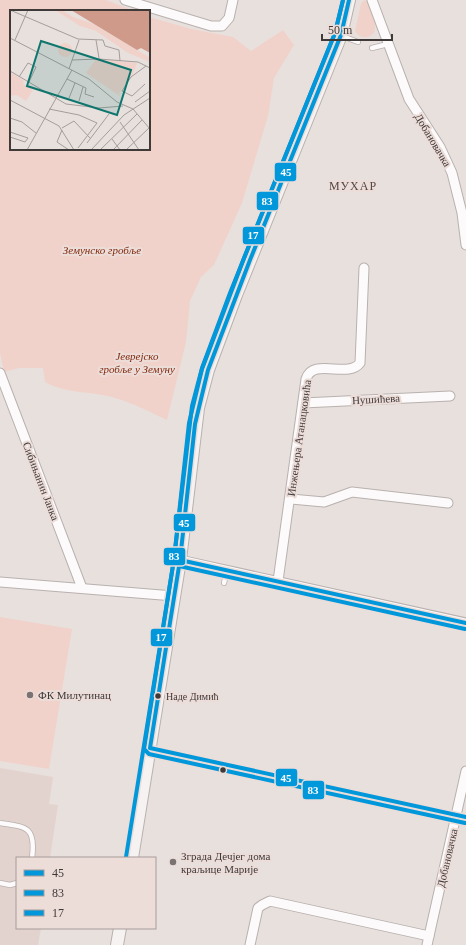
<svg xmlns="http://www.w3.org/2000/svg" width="466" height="945" viewBox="0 0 466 945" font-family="Georgia,serif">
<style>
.built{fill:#e3d3ce}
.green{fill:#f0d2ca}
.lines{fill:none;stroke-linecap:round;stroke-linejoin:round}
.service-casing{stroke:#b8b1af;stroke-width:6}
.minor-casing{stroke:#b8b1af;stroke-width:11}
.secondary-casing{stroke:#b8b1af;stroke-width:14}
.service{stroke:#fcfafa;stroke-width:4.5}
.minor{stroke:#fcfafa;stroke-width:9}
.secondary{stroke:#f5f2f1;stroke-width:12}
.bus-1-casing{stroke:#ecddd9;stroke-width:7}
.bus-2-casing{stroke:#ecddd9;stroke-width:7}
.bus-3-casing{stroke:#ecddd9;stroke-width:7}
.bus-1{stroke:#0098da;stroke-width:4}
.bus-2{stroke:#0098da;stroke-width:4}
.bus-3{stroke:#0098da;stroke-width:4}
.poi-dot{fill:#7a7372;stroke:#ecddd9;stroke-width:1.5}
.bus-dot{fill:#3f3938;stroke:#ecddd9;stroke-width:1.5}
.labels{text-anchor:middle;stroke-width:4;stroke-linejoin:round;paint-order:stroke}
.bus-label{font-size:10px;fill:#3f3938;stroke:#ecddd9;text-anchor:start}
.street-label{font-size:11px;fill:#3f3938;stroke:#ecddd9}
.park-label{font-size:11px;font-style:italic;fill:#81290e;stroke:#ecddd9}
.poi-label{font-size:11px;fill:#3f3938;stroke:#ecddd9;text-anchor:start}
.neighbourhood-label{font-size:12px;letter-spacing:1px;fill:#544844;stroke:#ecddd9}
.inset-road{fill:none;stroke:#a49d9b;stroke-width:1}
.view{fill:#0f766e;fill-opacity:0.15;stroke:#0f766e;stroke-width:2}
.inset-edge{fill:none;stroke:#3f3938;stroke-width:2}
.line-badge{stroke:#ecddd9;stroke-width:1.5}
.badge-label{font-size:11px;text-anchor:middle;font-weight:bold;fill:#fff}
</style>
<rect width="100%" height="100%" fill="#e8e0dd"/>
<polygon class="built" points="0,768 53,777 49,804 58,805 50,858 17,858 17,928 41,928 38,945 0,945"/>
<g class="green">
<path d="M0,0H106L134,11H11V149H149V17L191,29L233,37L251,51L283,30L294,45L274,78L268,116L242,203L214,265L201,277L190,301L186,342L167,420C150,412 133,403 115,398C93,391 65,394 45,382L43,368H19L4,372L0,353Z"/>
<path d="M365,0C372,5 377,25 374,33C368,39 360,39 355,31L361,3Z"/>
<polygon points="0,617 72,629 49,769 0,761"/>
</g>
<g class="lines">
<defs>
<g id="service">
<polyline points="342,36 358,42"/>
<polyline points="372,48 388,44"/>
<polyline points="224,583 227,570"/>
<path d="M0,823C27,827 36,827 32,858"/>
<polyline points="0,883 10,885 17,883"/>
</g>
<g id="minor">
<polyline points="125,0 211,26 222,26 229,18 233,0"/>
<polyline points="372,0 409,99 440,147 452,173 462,213 466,245"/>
<polyline points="0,373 82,588"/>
<polyline points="303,403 450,396"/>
<polyline points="291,499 324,502 352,492 448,503"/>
<polyline points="180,560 466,623"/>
<path d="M278,581L306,379C313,357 348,379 360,363L364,268"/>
<polyline points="0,582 174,596"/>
<polyline points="250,945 258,908 262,905 270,901 429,936"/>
<polyline points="427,945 466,771"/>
</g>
<g id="secondary">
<polyline points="132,858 180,560 198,408 208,370 236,295 341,35 349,0"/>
<polyline points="117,945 120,928"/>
</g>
</defs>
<use href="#service" class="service-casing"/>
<use href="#minor" class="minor-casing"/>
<use href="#secondary" class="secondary-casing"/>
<use href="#service" class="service"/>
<use href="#minor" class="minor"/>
<use href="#secondary" class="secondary"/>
<defs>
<g id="bus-1">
<polyline points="349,0 341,35 250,260 208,370 195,424 180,560 150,748 466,817"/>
<polyline points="180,560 466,623"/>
</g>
<g id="bus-2">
<polyline points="343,0 335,33 244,258 202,369 189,423 174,559 144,749 149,754 465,823"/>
<polyline points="179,566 465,629"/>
</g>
<polyline id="bus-3" points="126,857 174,559 192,406 202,368 230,293 335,33 343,0"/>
</defs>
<use href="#bus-1" class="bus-1-casing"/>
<use href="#bus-2" class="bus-2-casing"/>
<use href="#bus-3" class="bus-3-casing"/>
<use href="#bus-1" class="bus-1"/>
<use href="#bus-2" class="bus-2"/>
<use href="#bus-3" class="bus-3"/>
</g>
<g class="poi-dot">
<circle cx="30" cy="695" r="4"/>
<circle cx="173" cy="862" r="4"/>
</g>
<g class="bus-dot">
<circle cx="158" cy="696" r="3.5"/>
<circle cx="223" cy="770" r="3.5"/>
</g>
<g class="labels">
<g class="bus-label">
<text x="166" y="700">Наде Димић</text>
</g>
<g class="street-label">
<text transform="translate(433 140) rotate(59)" y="4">Добановачка</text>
<text transform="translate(376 399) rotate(-3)" y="4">Нушићева</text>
<text transform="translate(299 438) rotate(-82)" y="4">Инжењера Атанацковића</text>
<text transform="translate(41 481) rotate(69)" y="4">Сибињанин Јанка</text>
<text transform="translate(447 858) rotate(-77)" y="4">Добановачка</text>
</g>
<g class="park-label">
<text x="102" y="254">Земунско гробље</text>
<text x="137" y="360">Јеврејско<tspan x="137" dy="13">гробље у Земуну</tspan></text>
</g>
<g class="poi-label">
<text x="38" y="699">ФК Милутинац</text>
<text x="181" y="860">Зграда Дечјег дома<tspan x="181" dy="13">краљице Марије</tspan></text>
</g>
<g class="neighbourhood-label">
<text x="353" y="190">МУХАР</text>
</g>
</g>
<g transform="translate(10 10)">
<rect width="140" height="140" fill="#e8e0dd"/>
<path d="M45,0H52L63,7L84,14L139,47L140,52L118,43L86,21L70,16ZM48 40a7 7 0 1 1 14 0a7 7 0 1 1-14 0ZM86,49L127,53L123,64L109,83L110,86L76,63ZM0,62L14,71L13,74L23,80L16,91L7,85L0,86Z" fill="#f0d2ca"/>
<path d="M61,0H140V43L131,38L127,40Z" fill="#d09a8a"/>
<path class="inset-road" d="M0,0L68,29L93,30L95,36L109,40L110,51M0,28L79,69L107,92L123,99L140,119M5,30L18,0M86,30L89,48M62,50L89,49L128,52L140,58M59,59L69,30M0,61L56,94L89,98L113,96M9,67L18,53L26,57L19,72M57,69L76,78L75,84L84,87M135,74L122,86L112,81L121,67L136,56M59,88L65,73M0,90L49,116L64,140M69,91L73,77M125,92L140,81M39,99L69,105L87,113M0,108L12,112L26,123M110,112L129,140M52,118L64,111L80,128M52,120L47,132L59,140M0,122L18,128L15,132L0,127M102,129L110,140M77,133L99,104M68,138L87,113M17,140L62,60M81,140L114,105L140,88M90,140L127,104M103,140L132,110M116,140L140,117"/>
<path class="view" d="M31,31L121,60L107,105L17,76Z"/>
<rect width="140" height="140" class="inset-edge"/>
</g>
<g class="line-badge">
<rect x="274" y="162" width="23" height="20" rx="4" fill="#0098da"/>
<rect x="256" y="191" width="23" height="20" rx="4" fill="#0098da"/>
<rect x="242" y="226" width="23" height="19" rx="4" fill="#0098da"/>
<rect x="173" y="513" width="23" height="19" rx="4" fill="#0098da"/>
<rect x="163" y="547" width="23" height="19" rx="4" fill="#0098da"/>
<rect x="150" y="628" width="23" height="19" rx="4" fill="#0098da"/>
<rect x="275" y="768" width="23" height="19" rx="4" fill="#0098da"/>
<rect x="302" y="780" width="23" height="20" rx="4" fill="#0098da"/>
</g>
<g class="badge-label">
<text x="286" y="176">45</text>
<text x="267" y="205">83</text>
<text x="253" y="239">17</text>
<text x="184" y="527">45</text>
<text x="174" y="560">83</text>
<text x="161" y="641">17</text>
<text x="286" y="782">45</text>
<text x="313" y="794">83</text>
</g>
<rect x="16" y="857" width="140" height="72" fill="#ecddd9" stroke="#a79b99"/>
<rect x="24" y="870" width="20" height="6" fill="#0098da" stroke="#a79b99"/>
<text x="52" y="877" font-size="12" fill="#3f3938">45</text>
<rect x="24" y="890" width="20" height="6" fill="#0098da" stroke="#a79b99"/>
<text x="52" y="897" font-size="12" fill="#3f3938">83</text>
<rect x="24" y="910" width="20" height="6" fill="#0098da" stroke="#a79b99"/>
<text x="52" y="917" font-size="12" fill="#3f3938">17</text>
<path d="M322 34v6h70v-6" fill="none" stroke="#3f3938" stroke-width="2"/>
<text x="328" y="34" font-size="12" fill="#3f3938" stroke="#ecddd9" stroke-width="3" paint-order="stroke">50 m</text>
</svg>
